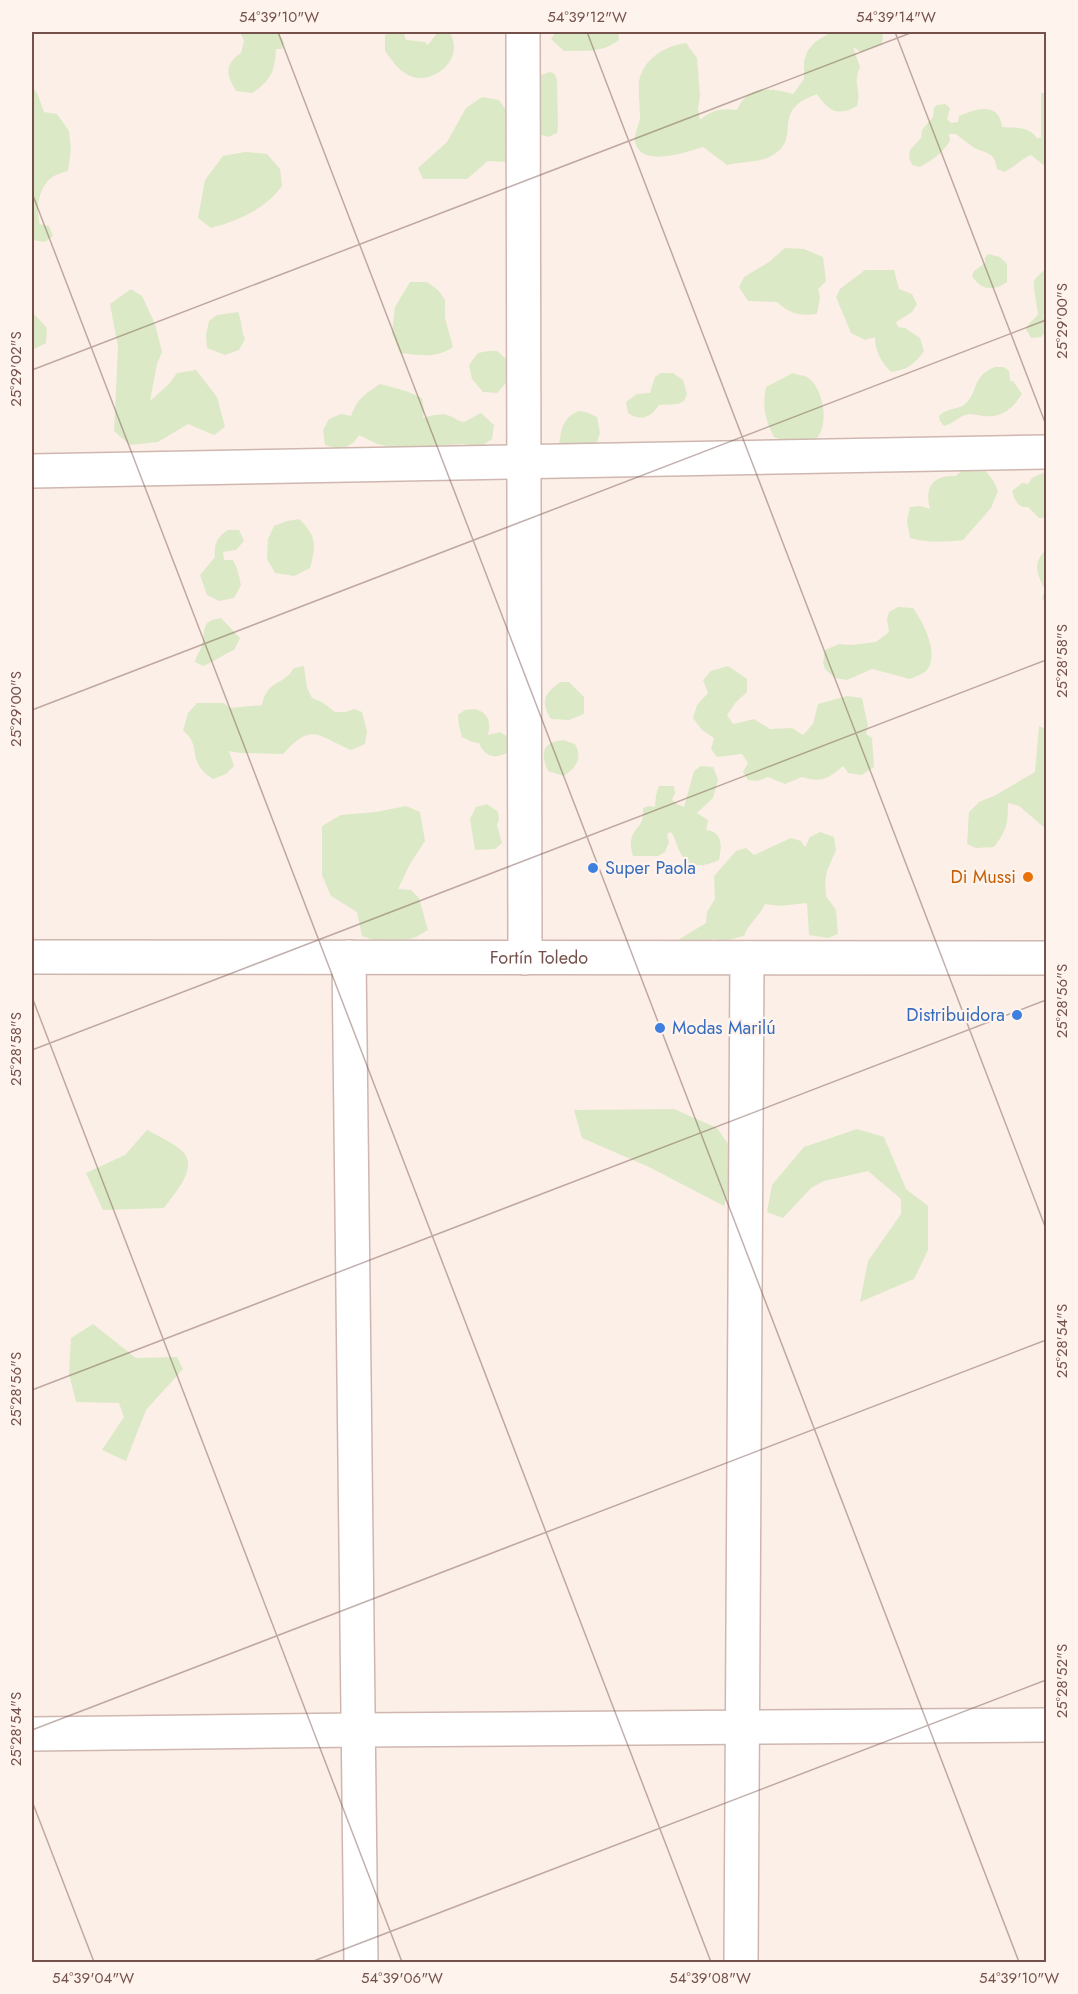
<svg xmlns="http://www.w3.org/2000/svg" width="1078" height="1994" viewBox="0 0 1078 1994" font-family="Jost,sans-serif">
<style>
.green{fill:#dce9c6}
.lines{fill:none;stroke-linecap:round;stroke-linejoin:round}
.minor-casing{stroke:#cfb7b0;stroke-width:36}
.minor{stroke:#fff;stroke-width:33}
.ticks{fill:none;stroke:#75514c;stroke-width:1.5;stroke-opacity:0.45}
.shop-dot{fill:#3f7fe0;stroke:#fef4ed;stroke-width:2}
.food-dot{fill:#e8710a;stroke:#fef4ed;stroke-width:2}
.labels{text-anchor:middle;stroke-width:4.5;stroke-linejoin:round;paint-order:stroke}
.shop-label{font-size:18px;fill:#366cbe;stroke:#fef4ed;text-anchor:start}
.food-label{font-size:18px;fill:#c56008;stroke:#fef4ed;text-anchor:end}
.street-label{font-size:18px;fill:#75514c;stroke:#fef4ed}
.neatline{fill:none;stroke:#75514c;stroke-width:2}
.ticks-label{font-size:15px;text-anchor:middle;fill:#75514c}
</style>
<rect width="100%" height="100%" fill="#fcefe7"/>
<g class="green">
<path d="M240,32H279L284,43L282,49H276C275,71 271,81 252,93L236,91C226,74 224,65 241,53L244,41Z"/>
<path d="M388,32H403L406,40L425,42L428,45L437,33L449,32C467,57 433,88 408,75C398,70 391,59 385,51V35Z"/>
<path d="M556,32H618L619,40C602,53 584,51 564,51L551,39Z"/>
<path d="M831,32H882L883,34L882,44L861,52L853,47L860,67C852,86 862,87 857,106C838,117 828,111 817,94C810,97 801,100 796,106C780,121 797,141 773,155C760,163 742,161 727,165L703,147C687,152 644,167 636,145C632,136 639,127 640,118C640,107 638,89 639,81C644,58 665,46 686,43L697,58L700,96L698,109L700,120C712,110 721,108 737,110C748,84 770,88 793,94L804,79V61L808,50L815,42Z"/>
<polygon points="550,72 555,74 557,81 558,126 557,133 548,137 539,134 534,124 540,100 537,84 541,75"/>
<path d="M32,86L37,93L44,112L57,114L69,131L71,149L68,171C63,172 58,174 54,176C39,184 35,210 40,224L49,226L53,236L45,242L32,240Z"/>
<path d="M1041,93H1046V167L1031,155C1021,159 1015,167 1004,172L997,169C995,151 985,154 973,147C967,143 961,138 956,134H949L950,141C942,153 933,160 920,167L912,165L909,158L910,150L921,138L922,130L933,117L934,108L937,105L945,104L950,108L947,119L951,123L958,122L959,116C976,109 999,101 1002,127C1015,128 1029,126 1037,138H1041Z"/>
<polygon points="482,97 499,100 509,114 515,155 506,162 488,161 467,179 423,179 418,168 447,142 466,108"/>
<path d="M245,152L267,154L280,169L282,186C264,210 239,220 211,228L198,218L205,180L223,156Z"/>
<path d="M785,248L804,249L823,257L826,281L818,289L820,297L817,314C800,316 790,314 777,302L748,301L739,287L744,277L769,262Z"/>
<path d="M988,254L1000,257L1007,264V282C993,292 981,290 972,276L974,271L985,263V258Z"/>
<path d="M1046,268V310L1043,315L1046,323V331L1041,337L1031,338L1026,329C1028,323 1036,318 1038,314C1038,310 1033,290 1034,280Z"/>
<path d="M865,270H894L899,289L912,294L917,304L912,312L896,322L898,327L905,328L920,338L924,351C915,364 907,370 891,372C881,361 875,352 875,337L865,340L851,333L836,297L840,289Z"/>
<path d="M410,282H427L438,290L445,300V318L453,347C436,359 419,355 400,353L392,333L395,307Z"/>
<polygon points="131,289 142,296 155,324 162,352 157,364 150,401 169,384 177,373 196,370 217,397 225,427 214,435 188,424 158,442 130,445 114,431 118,347 110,304"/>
<path d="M238,312C242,321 241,330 245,339L239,350L225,355L207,348L206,335L209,321L217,315Z"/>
<polygon points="32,314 34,314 47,328 46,343 32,350"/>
<polygon points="488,351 497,351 506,359 506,383 497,393 483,392 472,379 469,365 478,353"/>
<path d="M995,367H1004L1009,371L1010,381H1013L1022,394C1012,409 1002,418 983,416C979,415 974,414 969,414C959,416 954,423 944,426L940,421L939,416C946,408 958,410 965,404C979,392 971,376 995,367Z"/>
<path d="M661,373H673L683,380L687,394L684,401L678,404L659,405C651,417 641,422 628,413L626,402L637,394L650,393L655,377Z"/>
<path d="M793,373C797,375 803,375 807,377C823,387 830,423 817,438C814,441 809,444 806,446L794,445L774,437C765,420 762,406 766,387Z"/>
<path d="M380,384L406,391L422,398L424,411L423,418C431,416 442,412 450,416C455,418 458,421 464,422L481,413L494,425L492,439L479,448L464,444L396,448L377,444L359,435L354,442L342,450L325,445L323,430L329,419L341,414L351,416C356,400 366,393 380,384Z"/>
<path d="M579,411L586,412L597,417L600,433L596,445H559C561,429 563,417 579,411Z"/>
<path d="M971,468H983L993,480L998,491L991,508L963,540C946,542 927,543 910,538L907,521L910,507L920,506L930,509C924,487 933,475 956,476L962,470Z"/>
<path d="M1045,472L1046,473V518H1039L1028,507C1017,508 1015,500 1012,491L1022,483L1028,484L1032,478Z"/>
<path d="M299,519C317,536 316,546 310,568L294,576L275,573L267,559L268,539L274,526L287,521Z"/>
<path d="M228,530H239L244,541L236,550L223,552L224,560H233L237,568L241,585L234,598L219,601L207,595L200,575L215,557C214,543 217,537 228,530Z"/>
<path d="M1046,550V605L1042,598L1045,590C1037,575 1032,562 1046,550Z"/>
<path d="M898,607L913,608C923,622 940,654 927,670C923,674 915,677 910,679L872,669L847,680L835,678L825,669L823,663L825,650L839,644L851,645L876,642L889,632L887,620L889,612Z"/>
<path d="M221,618L240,638L234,650C222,655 214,662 203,666L195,662C196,656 199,653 201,648C207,632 198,621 221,618Z"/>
<path d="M304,666L307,688L312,698L322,702L335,712H346L354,709L362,712L367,731L365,744L351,750C318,736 312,721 283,754L240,753L229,751L234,766L226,774L213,779C185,762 203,745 183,731L188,713L197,703H224L230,708L262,705C267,679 284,686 294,668Z"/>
<path d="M728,666L747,679V692L736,702L727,715L733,724L754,719L770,729L792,728L803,735L813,724L818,704L847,696L862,698L868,726L866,734L872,738L874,767L862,775L848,773L843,766C828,779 822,783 802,777L785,784L768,777L758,781L748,780L743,772L748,763L742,754L717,757L711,749L714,738L702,730L693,718L697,705L708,693L703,680L711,671Z"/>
<path d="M561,682H569L584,697V714L569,720L551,719C540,702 544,693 561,682Z"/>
<path d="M475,709C489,713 491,722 488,735L500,732L505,735L512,745L509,752C496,759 485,758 479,743L472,742L462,737L459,726L458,715L465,710Z"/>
<path d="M1039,726L1046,729V829L1019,806L1008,803C1008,824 1007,830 994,847L976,848L967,844L969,812L979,802L994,796L1035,772Z"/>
<path d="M563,740L575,744C583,759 576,767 564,776L548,771C540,754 542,742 563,740Z"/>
<path d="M701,766L713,767L718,779L713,798L697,813L708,820L706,830C723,832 722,846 719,860C706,866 689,870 681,854C677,847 676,839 671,832L667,834L669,842L665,852L658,856H633C632,852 630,845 631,841C634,825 644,829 643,808L649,806L655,807L656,795L659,786H674L675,793L672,800L677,804L684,807L694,771Z"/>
<polygon points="487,804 498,812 499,819 497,825 502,843 495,849 475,850 470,819 476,807"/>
<polygon points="406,806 420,812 425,841 410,864 398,889 411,890 419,898 428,930 416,937 389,945 362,936 357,912 331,896 322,875 322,826 341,815 376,812"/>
<path d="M820,832L834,837L836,850L827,871L825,882L826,896L836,910L838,934L828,938L809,935L807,903L779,906L765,904C759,917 749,923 744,936L724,941L713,939L698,946L673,943L706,923L707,912L715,899L714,876L736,851L746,848L754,855L791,838L801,841L805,847L810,837Z"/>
<polygon points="674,1109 717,1128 740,1161 724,1206 649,1167 582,1138 574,1110"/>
<polygon points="857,1129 884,1137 906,1189 928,1206 928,1250 914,1279 860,1302 868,1261 901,1214 901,1199 868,1171 824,1181 811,1188 783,1218 767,1212 772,1185 804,1147"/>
<path d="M147,1130C158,1136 171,1142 181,1150C201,1166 174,1194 164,1208L103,1210L86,1173L125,1155Z"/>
<polygon points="93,1324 136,1358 177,1357 183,1369 146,1410 126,1461 102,1450 124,1417 119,1403 76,1402 69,1374 71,1338"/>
</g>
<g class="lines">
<defs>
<g id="minor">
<polyline points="523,32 525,958"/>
<polyline points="32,471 1046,452"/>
<path id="s1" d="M32,957L1046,958"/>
<polyline points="349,957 361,1962"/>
<polyline points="32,1734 357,1730 1046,1725"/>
<polyline points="741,1962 747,958"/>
</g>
</defs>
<use href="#minor" class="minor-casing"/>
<use href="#minor" class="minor"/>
</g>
<path class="ticks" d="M278,32L1019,1962M587,32L1046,1229M895,32L1046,425M32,193L711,1962M32,370L913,32M32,710L1046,320M32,997L402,1962M32,1050L1046,660M32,1390L1046,1000M32,1730L1046,1340M32,1801L94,1962M311,1962L1046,1680"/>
<g class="shop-dot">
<circle cx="593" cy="868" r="6"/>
<circle cx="1017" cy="1015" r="6"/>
<circle cx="660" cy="1028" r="6"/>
</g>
<circle class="food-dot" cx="1028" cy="877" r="6"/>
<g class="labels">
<g class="shop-label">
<text x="605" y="874">Super Paola</text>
<text x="1005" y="1021" text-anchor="end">Distribuidora</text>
<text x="672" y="1034">Modas Marilú</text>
</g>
<g class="food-label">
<text x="1016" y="883">Di Mussi</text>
</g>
<g class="street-label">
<text dy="6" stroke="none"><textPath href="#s1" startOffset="507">Fortín Toledo</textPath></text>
</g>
</g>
<rect width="1078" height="1994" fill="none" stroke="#fef4ed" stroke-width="66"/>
<rect x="33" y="33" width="1012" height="1928" class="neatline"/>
<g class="ticks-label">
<text x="279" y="22">54°39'10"W</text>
<text x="587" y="22">54°39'12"W</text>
<text x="896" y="22">54°39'14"W</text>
<text transform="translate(1062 321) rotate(-90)" y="5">25°29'00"S</text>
<text transform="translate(16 369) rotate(-90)" y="5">25°29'02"S</text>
<text transform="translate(1062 661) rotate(-90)" y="5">25°28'58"S</text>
<text transform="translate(16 709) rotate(-90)" y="5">25°29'00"S</text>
<text transform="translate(1062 1001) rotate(-90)" y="5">25°28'56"S</text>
<text transform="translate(16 1049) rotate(-90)" y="5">25°28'58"S</text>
<text transform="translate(1062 1341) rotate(-90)" y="5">25°28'54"S</text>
<text transform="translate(16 1389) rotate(-90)" y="5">25°28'56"S</text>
<text transform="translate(1062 1681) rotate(-90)" y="5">25°28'52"S</text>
<text transform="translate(16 1729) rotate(-90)" y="5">25°28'54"S</text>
<text x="93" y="1983">54°39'04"W</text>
<text x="402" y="1983">54°39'06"W</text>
<text x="710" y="1983">54°39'08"W</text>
<text x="1019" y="1983">54°39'10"W</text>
</g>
</svg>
